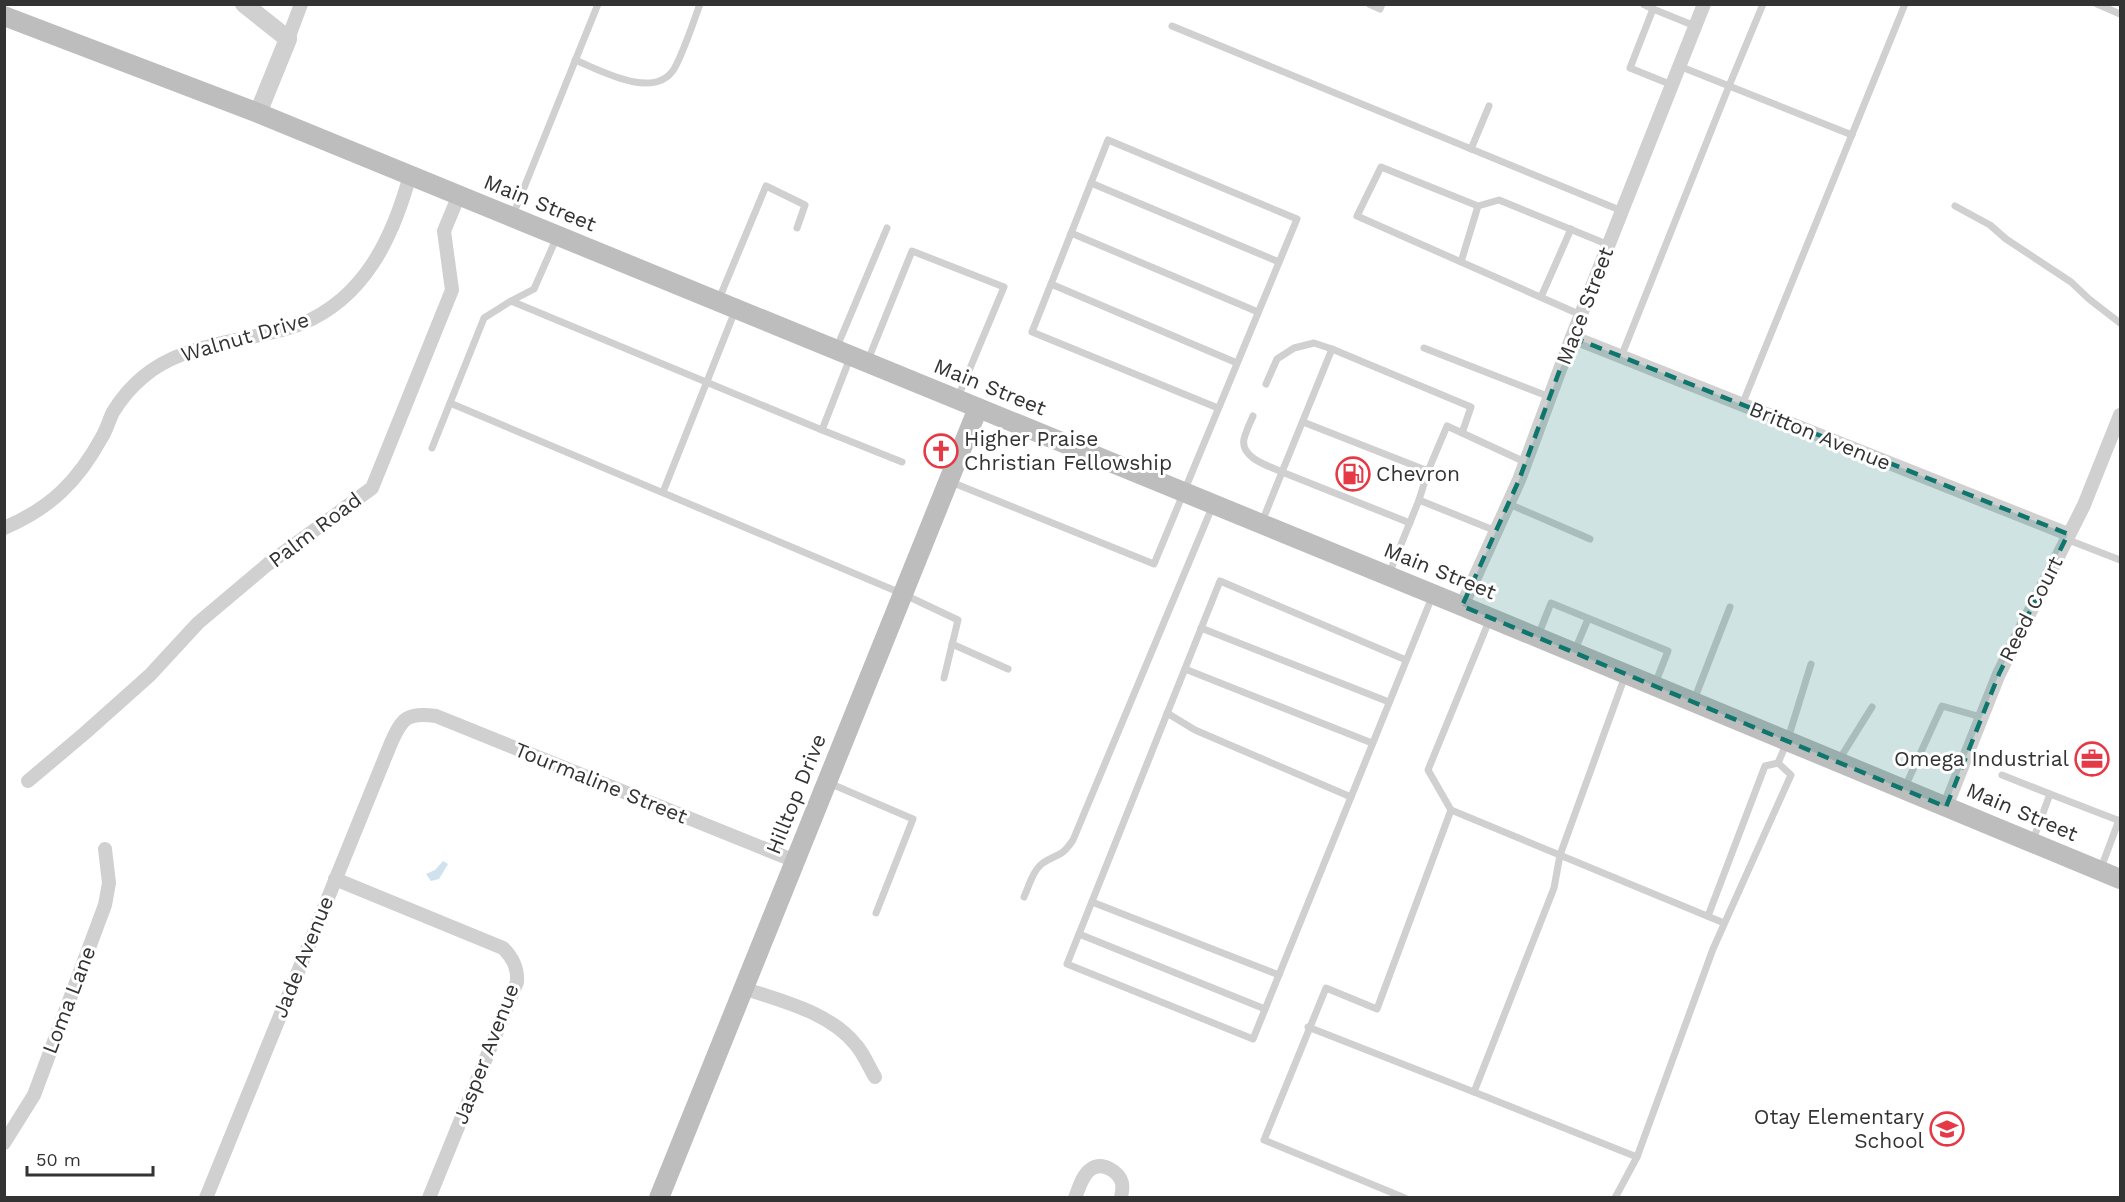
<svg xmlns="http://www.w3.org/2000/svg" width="2125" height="1202" viewBox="0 0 2125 1202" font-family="'Work Sans',sans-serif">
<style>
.water{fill:#cfe2ee}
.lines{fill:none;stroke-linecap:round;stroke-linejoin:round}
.service{stroke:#d0d0d0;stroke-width:7}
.minor{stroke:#d0d0d0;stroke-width:14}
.tertiary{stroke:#d0d0d0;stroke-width:18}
.secondary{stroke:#bdbdbd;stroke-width:20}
.marked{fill:#0f766e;fill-opacity:0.2;stroke:#0f766e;stroke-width:4.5;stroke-dasharray:12 8;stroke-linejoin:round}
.labels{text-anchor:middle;stroke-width:6;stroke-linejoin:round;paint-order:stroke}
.street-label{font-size:21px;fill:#333;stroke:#fff}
.poi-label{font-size:21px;fill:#333;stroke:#fff;text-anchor:start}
</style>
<rect width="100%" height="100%" fill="#fff"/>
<polygon class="water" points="443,861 448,864 439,879 431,881 426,874 435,870"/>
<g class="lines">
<g class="service">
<polyline points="1369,4 1380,9 1382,4"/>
<polyline points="1643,4 1653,9"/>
<polyline points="2097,4 2120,14"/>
<polyline points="1172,26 1622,211"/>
<path d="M575,60C600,70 654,101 674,69C683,54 693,23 700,4"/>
<polyline points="1679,66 1852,135"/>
<polyline points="1672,85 1630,68 1653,9 1695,26"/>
<polyline points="1471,149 1489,106"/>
<polyline points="1091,183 1279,262"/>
<polyline points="1955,206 1990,225 2006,239 2071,282 2089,299 2120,323"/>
<polyline points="513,215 598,4"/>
<polyline points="1071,233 1258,312"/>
<polyline points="556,239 534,289 511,301 822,430"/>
<polyline points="1461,262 1478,206"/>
<polyline points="1051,284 1237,363"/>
<polyline points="1541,297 1571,229"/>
<polyline points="719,299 766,186 805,205 797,228"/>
<polyline points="1581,315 1357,216 1381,167 1478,206 1499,200 1609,245"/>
<polyline points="837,347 887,228"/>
<polyline points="1424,348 1550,397"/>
<polyline points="1621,357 1729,86 1763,4"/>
<polyline points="850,358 822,430 902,462"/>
<polyline points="868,360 912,251 1004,287 958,397"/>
<polyline points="1266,384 1277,359 1294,348 1314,343 1332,349"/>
<polyline points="450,403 903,594 958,620 944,678"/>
<polyline points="1742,405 1905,4"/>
<path d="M1253,416C1250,423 1246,431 1244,439C1240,458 1269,466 1282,472L1332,349L1471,407L1462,433"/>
<polyline points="1303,422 1428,471 1419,500"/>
<polyline points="432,448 484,318 511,301"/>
<polyline points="1428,471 1447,426 1525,462"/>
<polyline points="951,482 1154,564 1297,219 1108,140 1032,332 1218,408"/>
<polyline points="663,492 735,311"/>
<polyline points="1509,504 1590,539"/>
<polyline points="1262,522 1282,472 1410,523"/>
<polyline points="2066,539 2120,560"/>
<polyline points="1389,574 1419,500 1496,531"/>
<polyline points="1201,628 1389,702"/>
<polyline points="1538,636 1551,603 1668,651 1655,684"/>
<polyline points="952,644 1008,669"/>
<polyline points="1575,650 1588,619"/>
<polyline points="1406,660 1220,581 1067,964 1253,1039 1432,597"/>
<polyline points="1185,669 1372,743"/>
<polyline points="1625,676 1560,855 1554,888 1474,1092 1637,1157"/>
<polyline points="1694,700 1730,607"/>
<polyline points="1167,713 1195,730 1351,797"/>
<polyline points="1839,760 1872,707"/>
<polyline points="1778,763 1787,742 1811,664"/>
<polyline points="2002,775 2050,794 2033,840"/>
<polyline points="829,783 913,819 876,913"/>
<polyline points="1905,787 1942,706 1981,717"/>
<polyline points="2050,794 2120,821"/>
<polyline points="1451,810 1428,770 1489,621"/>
<polyline points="2101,868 2119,820"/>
<path d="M1024,897C1029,886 1033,870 1043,863C1058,853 1061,858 1073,840L1213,505"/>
<polyline points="1092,902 1279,975"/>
<polyline points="1708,916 1765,766 1778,763"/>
<polyline points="1079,934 1265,1009"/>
<polyline points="1308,1027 1474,1092"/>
<polyline points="1405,1198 1264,1140 1326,988 1377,1009 1451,810 1724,923"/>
<polyline points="1615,1198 1637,1157 1713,949 1791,775 1778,763"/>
</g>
<g class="minor">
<polyline points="288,39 301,4"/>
<polyline points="1572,337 2068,534"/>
<path d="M4,528C51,508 78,481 102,437C107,429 109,420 113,412C121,399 131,387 143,377C170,354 201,348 235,340C257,336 280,332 301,324C365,298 393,237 410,175"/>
<polyline points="1462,606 1519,480 1572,337 1704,4"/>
<polyline points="28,781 85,733 150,675 198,623 268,564 372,488 452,290 444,231 459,195"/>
<polyline points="1946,807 1999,674 2084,505 2120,415"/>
<path d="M335,879L503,948C513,958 518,968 517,982L429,1198"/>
<path d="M743,988C781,1001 830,1012 856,1045C864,1054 869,1067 875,1077"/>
<polyline points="4,1143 34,1095 105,905 109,883 105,849"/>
<path d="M206,1198L391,743C402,718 407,712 436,716L795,861"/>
<path d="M1075,1198C1079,1188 1082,1175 1091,1169C1103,1161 1119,1172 1122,1183C1123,1188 1122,1193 1121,1198"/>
</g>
<polyline class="tertiary" points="244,4 288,39 258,113"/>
<g class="secondary">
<polyline points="4,16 258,113 1462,606 2120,879"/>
<polyline points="659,1198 978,408"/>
</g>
</g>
<path class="marked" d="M1572,337L2068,534L1999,674L1946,807L1462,606L1519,480Z"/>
<defs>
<symbol id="church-ring" viewBox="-11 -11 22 22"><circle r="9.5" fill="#fff" stroke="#e63946" stroke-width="1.5"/><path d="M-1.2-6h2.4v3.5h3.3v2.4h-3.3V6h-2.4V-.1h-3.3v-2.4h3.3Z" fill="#e63946"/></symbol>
<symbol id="fuel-ring" viewBox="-11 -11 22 22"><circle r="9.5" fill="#fff" stroke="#e63946" stroke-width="1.5"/><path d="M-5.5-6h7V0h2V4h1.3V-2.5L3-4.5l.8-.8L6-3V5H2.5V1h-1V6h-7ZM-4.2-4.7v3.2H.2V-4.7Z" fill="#e63946"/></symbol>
<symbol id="office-ring" viewBox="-11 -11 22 22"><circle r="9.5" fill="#fff" stroke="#e63946" stroke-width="1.5"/><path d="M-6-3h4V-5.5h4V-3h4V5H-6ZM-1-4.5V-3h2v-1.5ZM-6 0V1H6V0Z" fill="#e63946"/></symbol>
<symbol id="school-ring" viewBox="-11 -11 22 22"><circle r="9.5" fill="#fff" stroke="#e63946" stroke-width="1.5"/><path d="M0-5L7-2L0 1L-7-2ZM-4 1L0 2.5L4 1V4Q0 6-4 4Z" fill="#e63946"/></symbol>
</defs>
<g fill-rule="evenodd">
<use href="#church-ring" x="922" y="432" width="38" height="38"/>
<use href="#fuel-ring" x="1334" y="455" width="38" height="38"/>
<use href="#office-ring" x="2073" y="740" width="38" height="38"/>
<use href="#school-ring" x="1928" y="1110" width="38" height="38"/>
</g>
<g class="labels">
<g class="street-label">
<text transform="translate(540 203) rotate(22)" y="7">Main Street</text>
<text transform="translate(1585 306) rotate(-69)" y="7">Mace Street</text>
<text transform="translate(245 337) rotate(-16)" y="7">Walnut Drive</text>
<text transform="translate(990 387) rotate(22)" y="7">Main Street</text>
<text transform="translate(1820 436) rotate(22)" y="7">Britton Avenue</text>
<text transform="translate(315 530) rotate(-37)" y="7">Palm Road</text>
<text transform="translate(1440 571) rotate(22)" y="7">Main Street</text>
<text transform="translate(2031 609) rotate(-63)" y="7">Reed Court</text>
<text transform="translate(601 783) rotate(22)" y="7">Tourmaline Street</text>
<text transform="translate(796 794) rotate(-68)" y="7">Hilltop Drive</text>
<text transform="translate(2022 812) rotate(23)" y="7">Main Street</text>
<text transform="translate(303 957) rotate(-68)" y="7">Jade Avenue</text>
<text transform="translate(69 1000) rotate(-69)" y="7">Loma Lane</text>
<text transform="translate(486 1054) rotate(-69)" y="7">Jasper Avenue</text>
</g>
<g class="poi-label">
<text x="964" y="446">Higher Praise<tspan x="964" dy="24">Christian Fellowship</tspan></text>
<text x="1376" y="481">Chevron</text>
<text x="2069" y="766" text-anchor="end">Omega Industrial</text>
<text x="1924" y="1124" text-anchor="end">Otay Elementary<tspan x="1924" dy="24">School</tspan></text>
</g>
</g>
<rect width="2125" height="1202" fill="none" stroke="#333333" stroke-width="12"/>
<path d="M27 1166v9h126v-9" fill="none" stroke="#333333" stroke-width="3"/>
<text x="36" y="1166" font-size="18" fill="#333333" stroke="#ffffff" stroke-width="4.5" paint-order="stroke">50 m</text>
</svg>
